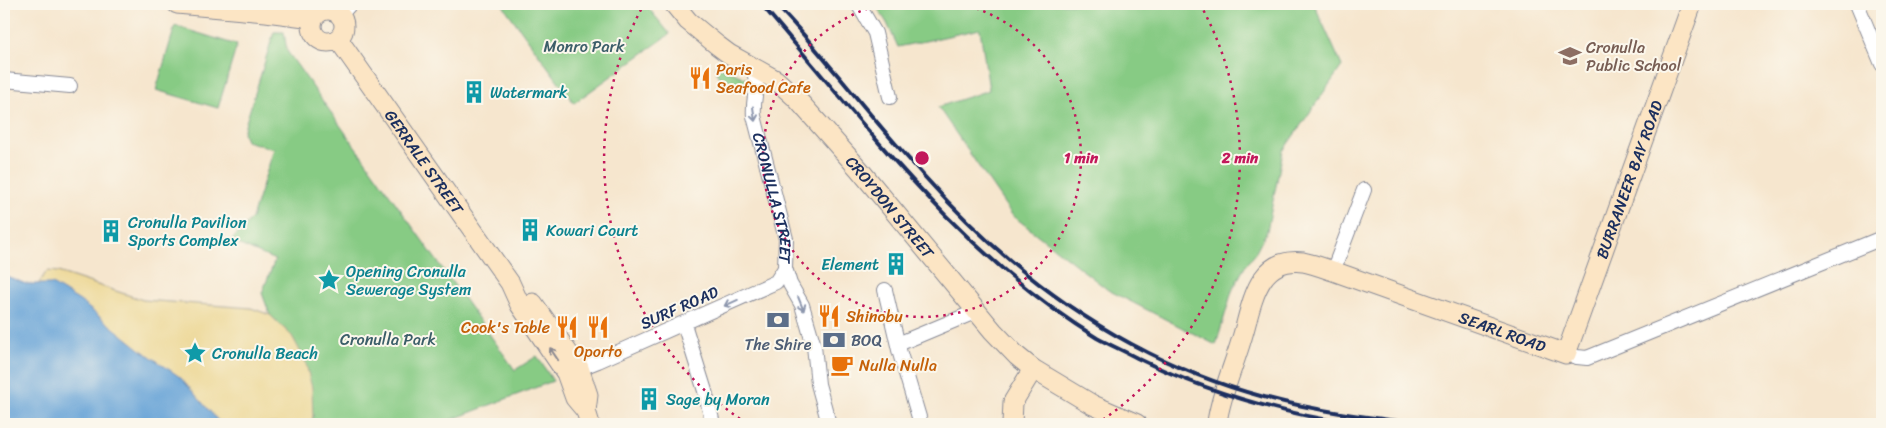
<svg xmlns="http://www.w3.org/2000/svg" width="1886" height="428" viewBox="0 0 1886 428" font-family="Sriracha,sans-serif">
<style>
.green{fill:#87cb84;stroke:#517d71}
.sand{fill:#eeda9e;stroke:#84847e}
.water{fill:#66a3d7;stroke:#40699a}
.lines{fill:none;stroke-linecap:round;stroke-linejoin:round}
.street-casing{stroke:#888a96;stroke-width:16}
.secondary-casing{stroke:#888a96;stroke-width:21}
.street{stroke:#fff;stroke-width:14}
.secondary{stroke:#fce5c4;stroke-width:19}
.rail{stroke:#1b2f5e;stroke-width:4}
.oneway{stroke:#8d97ae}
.oneway2{stroke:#8c8a91}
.ring{fill:none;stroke:#c2185b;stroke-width:2.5;stroke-dasharray:2.5 5}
.labels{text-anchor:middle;stroke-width:4;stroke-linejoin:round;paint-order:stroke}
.park-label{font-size:16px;fill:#3b5e69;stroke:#fbf7ec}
.education-label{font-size:16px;fill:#785e54;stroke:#fbf7ec;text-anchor:start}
.food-label{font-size:16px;fill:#c56008;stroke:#fbf7ec;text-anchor:start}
.culture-label{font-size:16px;fill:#0d838f;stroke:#fbf7ec;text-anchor:start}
.street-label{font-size:16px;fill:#1b2f5e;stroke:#fbf7ec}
.service-label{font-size:16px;fill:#4e5e75;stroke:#fbf7ec;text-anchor:start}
.centre{fill:#c2185b;stroke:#fbf7ec;stroke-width:2.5}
.ring-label{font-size:15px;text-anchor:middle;font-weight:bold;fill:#c2185b;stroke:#fbf7ec;stroke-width:4;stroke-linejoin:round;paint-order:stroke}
</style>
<rect width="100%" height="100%" fill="#fbf7ec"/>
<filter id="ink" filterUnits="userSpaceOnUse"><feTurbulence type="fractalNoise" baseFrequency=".02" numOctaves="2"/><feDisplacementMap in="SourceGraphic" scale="10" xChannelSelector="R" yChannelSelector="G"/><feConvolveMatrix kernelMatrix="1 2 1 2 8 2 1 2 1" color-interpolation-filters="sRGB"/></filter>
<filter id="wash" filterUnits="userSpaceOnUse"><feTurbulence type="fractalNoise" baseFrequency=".0096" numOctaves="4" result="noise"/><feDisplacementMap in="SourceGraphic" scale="20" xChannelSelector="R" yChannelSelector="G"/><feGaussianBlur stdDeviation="1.12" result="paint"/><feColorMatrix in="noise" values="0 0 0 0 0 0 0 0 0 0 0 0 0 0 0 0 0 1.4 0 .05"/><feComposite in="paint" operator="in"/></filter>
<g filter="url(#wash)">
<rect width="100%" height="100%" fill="#f6e6ce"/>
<g class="green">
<polygon points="502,4 645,4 670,34 574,103"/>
<polygon points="875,4 1314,4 1342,66 1283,151 1267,231 1256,252 1245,266 1232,291 1216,345 1108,290 1012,215 938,107 989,90 980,29 898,47 887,23"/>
<polygon points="175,26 237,45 218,108 156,90"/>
<polygon points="274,32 284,32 287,51 515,370 537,356 553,381 440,424 311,424 313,416 292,336 270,315 262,293 275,260 231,241 252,218 274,149 246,141 243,132"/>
<path d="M716,65L747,79C751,83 750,87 748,91L719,77L717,74Z"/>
</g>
<polygon class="sand" points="47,271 58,272 143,300 251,308 270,315 292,336 305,360 312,388 313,416 311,424 168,424 22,308"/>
<polygon class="water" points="4,275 26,284 52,284 80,301 140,349 180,377 221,424 4,424"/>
</g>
<g filter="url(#ink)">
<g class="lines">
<defs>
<g id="street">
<polyline points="858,4 875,33 890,97"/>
<polyline points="1857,4 1882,64"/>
<polyline points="340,15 350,4"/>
<path id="s1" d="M752,67C761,86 752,96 754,116L786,239L785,268L790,284L802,305L814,346L818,384L829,424"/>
<polyline points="4,80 70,86"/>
<polyline points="1333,271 1364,190"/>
<polyline points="885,290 899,350 921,424"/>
<polyline points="684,324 705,391 713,424"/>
<polyline points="898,344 977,311"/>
<polyline points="1566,354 1577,357 1587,358 1882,238"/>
<polyline points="570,372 598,361 776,282 785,268"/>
</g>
<g id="secondary">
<polyline points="177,4 266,12 313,18"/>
<path id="s2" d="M674,4L688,21L717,45L729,54L776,80L796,98L859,169L993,331L1017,356L1033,369L1093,405L1137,424"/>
<circle cx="328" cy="26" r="16"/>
<path id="s3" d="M338,39L510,283L520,305L566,373L575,398L586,411"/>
<polyline points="533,303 579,368 588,395 586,411 590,424"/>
<path id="s4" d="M1217,422C1221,394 1233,368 1241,341C1252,308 1255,256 1303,262C1313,264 1324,268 1333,271L1566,354L1692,4"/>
<polyline points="1012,424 1013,402 1033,369"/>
</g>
</defs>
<use href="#street" class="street-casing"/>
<use href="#secondary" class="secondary-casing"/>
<use href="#street" class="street"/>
<use href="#secondary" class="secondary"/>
<g class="rail">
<path d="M761,4C864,123 960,255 1097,338C1110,345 1124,351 1137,358C1205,391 1279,413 1353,424"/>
<path d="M775,4C799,27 819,54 841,79C868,112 896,145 925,177C1017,280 1130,361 1264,397C1316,411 1370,418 1423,424"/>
</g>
</g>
<defs><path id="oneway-shaft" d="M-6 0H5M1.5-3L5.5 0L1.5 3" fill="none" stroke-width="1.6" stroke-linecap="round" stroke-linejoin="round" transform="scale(1.25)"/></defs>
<g class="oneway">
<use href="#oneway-shaft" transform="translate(754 114) rotate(82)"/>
<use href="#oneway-shaft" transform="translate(731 303) rotate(156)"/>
<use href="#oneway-shaft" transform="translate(801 304) rotate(68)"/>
</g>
<use class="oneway2" href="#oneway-shaft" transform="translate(554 354) rotate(-124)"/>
</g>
<g class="ring">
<path d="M962 4A159 159 0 1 1 882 4"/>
<path d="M746 423A318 318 0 0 1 644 4M1200 4A318 318 0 0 1 1098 423"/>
</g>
<defs>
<symbol id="school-bare" viewBox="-9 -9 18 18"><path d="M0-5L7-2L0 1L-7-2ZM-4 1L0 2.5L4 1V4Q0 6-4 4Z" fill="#8d6e63" stroke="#fbf7ec" stroke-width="2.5" paint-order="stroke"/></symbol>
<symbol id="restaurant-bare" viewBox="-9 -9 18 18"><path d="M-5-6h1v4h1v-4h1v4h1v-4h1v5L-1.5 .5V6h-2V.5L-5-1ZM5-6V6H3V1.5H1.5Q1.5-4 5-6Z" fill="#e8710a" stroke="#fbf7ec" stroke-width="2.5" paint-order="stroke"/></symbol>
<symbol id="building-bare" viewBox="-9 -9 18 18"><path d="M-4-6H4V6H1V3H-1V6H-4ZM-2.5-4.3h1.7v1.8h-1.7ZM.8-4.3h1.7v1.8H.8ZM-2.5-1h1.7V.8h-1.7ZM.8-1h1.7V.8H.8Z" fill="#0f9aa8" stroke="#fbf7ec" stroke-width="2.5" paint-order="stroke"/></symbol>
<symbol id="sight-bare" viewBox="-9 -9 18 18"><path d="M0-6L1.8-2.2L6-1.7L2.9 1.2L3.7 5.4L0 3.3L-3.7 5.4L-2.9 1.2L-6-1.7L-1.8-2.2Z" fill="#0f9aa8" stroke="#fbf7ec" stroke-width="2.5" paint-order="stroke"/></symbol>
<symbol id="bank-bare" viewBox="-9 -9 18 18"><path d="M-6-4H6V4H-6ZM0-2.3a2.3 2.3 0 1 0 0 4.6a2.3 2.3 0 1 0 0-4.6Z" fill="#5c6f8a" stroke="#fbf7ec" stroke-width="2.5" paint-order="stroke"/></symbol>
<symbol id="cafe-bare" viewBox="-9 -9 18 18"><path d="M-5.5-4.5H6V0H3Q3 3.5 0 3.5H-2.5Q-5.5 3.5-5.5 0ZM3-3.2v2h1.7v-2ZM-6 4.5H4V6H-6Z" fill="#e8710a" stroke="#fbf7ec" stroke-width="2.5" paint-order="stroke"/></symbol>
</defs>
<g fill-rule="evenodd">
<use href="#school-bare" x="1554" y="40" width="32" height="32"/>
<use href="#restaurant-bare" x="684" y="62" width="32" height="32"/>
<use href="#building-bare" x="458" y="76" width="32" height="32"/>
<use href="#building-bare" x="514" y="214" width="32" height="32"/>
<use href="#building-bare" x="95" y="215" width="32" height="32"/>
<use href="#building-bare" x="880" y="248" width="32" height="32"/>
<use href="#sight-bare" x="313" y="264" width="32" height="32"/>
<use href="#restaurant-bare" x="813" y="300" width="32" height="32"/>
<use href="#bank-bare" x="762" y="304" width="32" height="32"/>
<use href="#restaurant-bare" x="551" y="311" width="32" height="32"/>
<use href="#restaurant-bare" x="582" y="311" width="32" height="32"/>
<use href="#bank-bare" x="818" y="324" width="32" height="32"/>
<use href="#sight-bare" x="179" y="337" width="32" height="32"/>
<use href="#cafe-bare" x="826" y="349" width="32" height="32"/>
<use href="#building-bare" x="633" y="383" width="32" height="32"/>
</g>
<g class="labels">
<g class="park-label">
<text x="584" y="52">Monro Park</text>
<text x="388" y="345">Cronulla Park</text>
</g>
<g class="education-label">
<text x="1586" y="53">Cronulla<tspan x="1586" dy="18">Public School</tspan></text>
</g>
<g class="food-label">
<text x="716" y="75">Paris<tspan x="716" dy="18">Seafood Cafe</tspan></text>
<text x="846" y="322">Shinobu</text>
<text x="550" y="333" text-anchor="end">Cook's Table</text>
<text x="598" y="357" text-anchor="middle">Oporto</text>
<text x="859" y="371">Nulla Nulla</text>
</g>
<g class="culture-label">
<text x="490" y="98">Watermark</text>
<text x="128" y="228">Cronulla Pavilion<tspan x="128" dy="18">Sports Complex</tspan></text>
<text x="546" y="236">Kowari Court</text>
<text x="879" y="270" text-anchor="end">Element</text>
<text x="346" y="277">Opening Cronulla<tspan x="346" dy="18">Sewerage System</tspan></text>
<text x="212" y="359">Cronulla Beach</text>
<text x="666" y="405">Sage by Moran</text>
</g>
<g class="street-label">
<text dy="6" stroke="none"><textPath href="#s3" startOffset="150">GERRALE STREET</textPath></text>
<text dy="6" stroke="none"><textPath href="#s4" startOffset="661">BURRANEER BAY ROAD</textPath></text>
<text dy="6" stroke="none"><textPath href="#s1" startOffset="134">CRONULLA STREET</textPath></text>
<text dy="6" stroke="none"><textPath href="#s2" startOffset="299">CROYDON STREET</textPath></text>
<text transform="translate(679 307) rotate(-24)" y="6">SURF ROAD</text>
<text dy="6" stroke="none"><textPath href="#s4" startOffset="408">SEARL ROAD</textPath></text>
</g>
<g class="service-label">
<text x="851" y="346">BOQ</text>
<text x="778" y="350" text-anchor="middle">The Shire</text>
</g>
</g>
<circle cx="922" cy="158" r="8" class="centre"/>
<g class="ring-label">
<text x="1081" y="163">1 min</text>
<text x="1240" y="163">2 min</text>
</g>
<rect width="1886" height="428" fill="none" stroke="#fbf7ec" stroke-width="20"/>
</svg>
